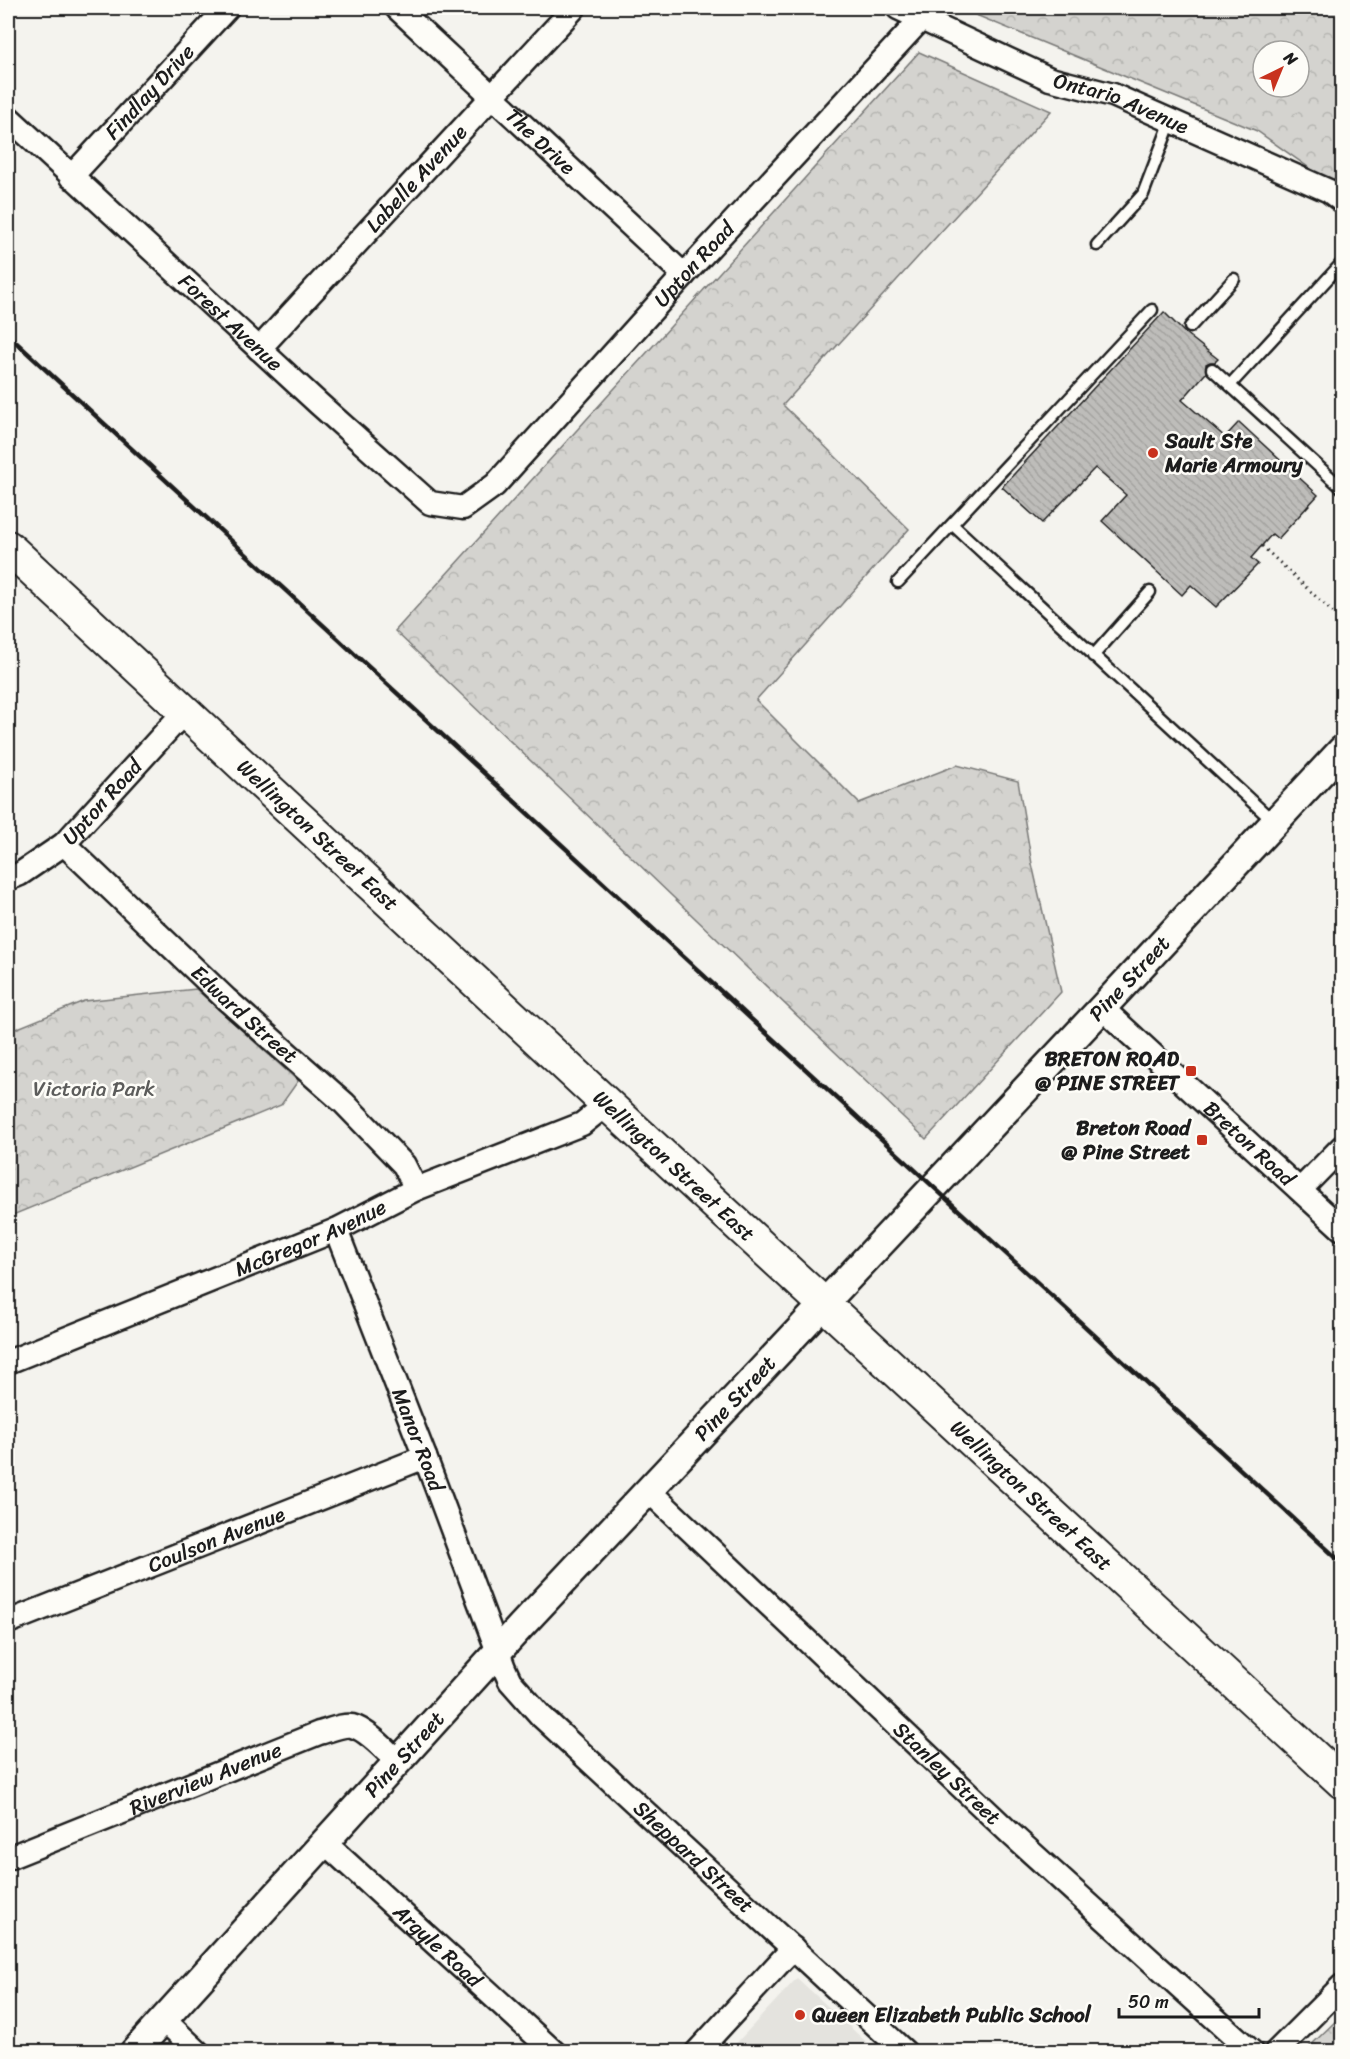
<svg xmlns="http://www.w3.org/2000/svg" width="1350" height="2059" viewBox="0 0 1350 2059" font-family="Sriracha,sans-serif">
<style>
.built{fill:#e4e3de}
.forest{fill:url(#forest-crowns);stroke:#787876;stroke-width:1.5;fill-rule:evenodd}
.building{fill:url(#building-back-hatch);stroke:#1c1c1c;stroke-width:1.5}
.lines{fill:none;stroke-linecap:round;stroke-linejoin:round}
.service-casing{stroke:#1c1c1c;stroke-width:15}
.minor-casing{stroke:#1c1c1c;stroke-width:27}
.tertiary-casing{stroke:#1c1c1c;stroke-width:32}
.secondary-casing{stroke:#1c1c1c;stroke-width:36}
.path{stroke:#1c1c1c;stroke-width:3;stroke-dasharray:1.5 4.5;stroke-linecap:butt}
.service{stroke:#fdfcf7;stroke-width:10}
.minor{stroke:#fdfcf7;stroke-width:22}
.tertiary{stroke:#fdfcf7;stroke-width:27}
.secondary{stroke:#fdfcf7;stroke-width:32}
.rail{stroke:#1c1c1c;stroke-width:4.5}
.poi-dot{fill:#c8321e;stroke:#fdfcf7;stroke-width:2}
.labels{text-anchor:middle;stroke-width:5;stroke-linejoin:round;paint-order:stroke}
.street-label{font-size:21px;fill:#1c1c1c;stroke:#fdfcf7}
.poi-label{font-size:21px;font-weight:bold;fill:#1c1c1c;stroke:#fdfcf7;text-anchor:start}
.park-label{font-size:21px;fill:#5c5c5b;stroke:#fdfcf7}
</style>
<defs>
<pattern id="forest-crowns" width="20" height="18" patternUnits="userSpaceOnUse" patternTransform="scale(1.5)"><rect width="20" height="18" fill="#d4d3cf"/><path d="M2 6a3 3 0 1 1 6 0M12 15a3 3 0 1 1 6 0" fill="none" stroke="#b5b5b1"/></pattern>
<pattern id="building-back-hatch" width="6" height="6" patternUnits="userSpaceOnUse" patternTransform="scale(1.5)"><rect width="6" height="6" fill="#bebdba"/><path d="M-1 5l2 2M0 0l6 6M5-1l2 2" fill="none" stroke="#a3a29f"/></pattern>
</defs>
<rect width="100%" height="100%" fill="#f4f3ee"/>
<filter id="ink" filterUnits="userSpaceOnUse"><feTurbulence type="fractalNoise" baseFrequency=".0167" numOctaves="2"/><feDisplacementMap in="SourceGraphic" scale="12" xChannelSelector="R" yChannelSelector="G"/><feConvolveMatrix kernelMatrix="1 2 1 2 8 2 1 2 1" color-interpolation-filters="sRGB"/></filter>
<g filter="url(#ink)">
<polygon class="built" points="797,1978 876,2051 729,2051"/>
<g class="forest">
<path d="M959,8H1342V191L1257,131ZM1263,51H1299V87H1263Z"/>
<polygon points="919,52 1051,111 783,405 909,529 756,700 859,803 957,765 1018,781 1032,864 1061,992 926,1139 395,631"/>
<polygon points="196,989 298,1081 281,1105 8,1217 8,1032 84,1001"/>
<polygon points="1342,2015 1342,2051 1305,2051"/>
</g>
<polygon class="building" points="1164,312 1185,333 1218,359 1215,362 1210,362 1206,364 1206,373 1182,400 1225,437 1239,422 1318,495 1278,539 1272,534 1251,558 1258,564 1216,607 1191,585 1182,595 1102,521 1126,495 1095,468 1042,523 1002,487"/>
<g class="lines">
<defs>
<g id="service">
<polyline points="1097,245 1143,194 1171,121"/>
<polyline points="1190,327 1234,279"/>
<polyline points="1212,369 1342,488"/>
<polyline points="1230,385 1342,263"/>
<polyline points="953,525 1274,822"/>
<polyline points="898,582 1152,310"/>
<polyline points="1093,656 1150,592"/>
</g>
<g id="minor">
<path id="s1" d="M397,8L684,275"/>
<path id="s2" d="M898,8L1050,79L1113,95L1329,191L1342,201"/>
<path id="s3" d="M8,117L319,404L430,503L463,508L495,485L684,275L922,18"/>
<path id="s4" d="M71,177L227,8"/>
<path id="s5" d="M259,349L574,8"/>
<path id="s6" d="M64,844L226,999L344,1103L404,1165L416,1189"/>
<path id="s7" d="M8,879L20,874L64,844L185,711"/>
<path id="s8" d="M1102,1008L1342,1229"/>
<polyline points="1300,1190 1342,1147"/>
<path id="s9" d="M336,1230L425,1457L504,1668L510,1681L541,1716L905,2052"/>
<path id="s10" d="M8,1362L336,1230L416,1189L582,1124L607,1104"/>
<path id="s11" d="M648,1490L1012,1835L1252,2052"/>
<path id="s12" d="M8,1622L425,1457"/>
<path id="s13" d="M324,1842L554,2052"/>
<path id="s14" d="M8,1858L319,1733C328,1731 343,1724 352,1726C366,1729 388,1752 398,1762"/>
<polyline points="164,2020 198,2052"/>
<polyline points="697,2052 793,1948"/>
<polyline points="1276,2052 1342,1986"/>
</g>
<g id="tertiary">
<path id="s15" d="M134,2052L521,1626L1102,1008L1342,750"/>
</g>
<g id="secondary">
<path id="s16" d="M8,547L607,1104L1342,1782"/>
</g>
</defs>
<use href="#service" class="service-casing"/>
<use href="#minor" class="minor-casing"/>
<use href="#tertiary" class="tertiary-casing"/>
<use href="#secondary" class="secondary-casing"/>
<polyline class="path" points="1262,546 1342,621"/>
<use href="#service" class="service"/>
<use href="#minor" class="minor"/>
<use href="#tertiary" class="tertiary"/>
<use href="#secondary" class="secondary"/>
<polyline class="rail" points="8,335 1342,1563"/>
</g>
</g>
<g class="poi-dot">
<circle cx="1153" cy="453" r="6"/>
<rect x="1185" y="1065" width="12" height="12" rx="3"/>
<rect x="1196" y="1134" width="12" height="12" rx="3"/>
<circle cx="800" cy="2015" r="6"/>
</g>
<g class="labels">
<g class="street-label">
<text dy="7" stroke="none"><textPath href="#s4" startOffset="116">Findlay Drive</textPath></text>
<text dy="7" stroke="none"><textPath href="#s2" startOffset="243">Ontario Avenue</textPath></text>
<text dy="7" stroke="none"><textPath href="#s1" startOffset="196">The Drive</textPath></text>
<text dy="7" stroke="none"><textPath href="#s5" startOffset="232">Labelle Avenue</textPath></text>
<text dy="7" stroke="none"><textPath href="#s3" startOffset="942">Upton Road</textPath></text>
<text dy="7" stroke="none"><textPath href="#s3" startOffset="303">Forest Avenue</textPath></text>
<text dy="7" stroke="none"><textPath href="#s7" startOffset="123">Upton Road</textPath></text>
<text dy="7" stroke="none"><textPath href="#s16" startOffset="423">Wellington Street East</textPath></text>
<text dy="7" stroke="none"><textPath href="#s15" startOffset="1464">Pine Street</textPath></text>
<text dy="7" stroke="none"><textPath href="#s6" startOffset="248">Edward Street</textPath></text>
<text dy="7" stroke="none"><textPath href="#s8" startOffset="200">Breton Road</textPath></text>
<text dy="7" stroke="none"><textPath href="#s16" startOffset="909">Wellington Street East</textPath></text>
<text dy="7" stroke="none"><textPath href="#s10" startOffset="327">McGregor Avenue</textPath></text>
<text dy="7" stroke="none"><textPath href="#s15" startOffset="888">Pine Street</textPath></text>
<text dy="7" stroke="none"><textPath href="#s9" startOffset="225">Manor Road</textPath></text>
<text dy="7" stroke="none"><textPath href="#s16" startOffset="1395">Wellington Street East</textPath></text>
<text dy="7" stroke="none"><textPath href="#s12" startOffset="224">Coulson Avenue</textPath></text>
<text dy="7" stroke="none"><textPath href="#s15" startOffset="402">Pine Street</textPath></text>
<text dy="7" stroke="none"><textPath href="#s11" startOffset="412">Stanley Street</textPath></text>
<text dy="7" stroke="none"><textPath href="#s14" startOffset="213">Riverview Avenue</textPath></text>
<text dy="7" stroke="none"><textPath href="#s9" startOffset="738">Sheppard Street</textPath></text>
<text dy="7" stroke="none"><textPath href="#s13" startOffset="154">Argyle Road</textPath></text>
</g>
<g class="poi-label">
<text x="1165" y="448">Sault Ste<tspan x="1165" dy="24">Marie Armoury</tspan></text>
<text x="1179" y="1066" text-anchor="end">BRETON ROAD<tspan x="1179" dy="24">@ PINE STREET</tspan></text>
<text x="1190" y="1135" text-anchor="end">Breton Road<tspan x="1190" dy="24">@ Pine Street</tspan></text>
<text x="812" y="2022">Queen Elizabeth Public School</text>
</g>
<g class="park-label">
<text x="94" y="1096">Victoria Park</text>
</g>
</g>
<rect width="1350" height="2059" fill="none" stroke="#fdfcf7" stroke-width="30"/>
<rect x="15" y="15" width="1320" height="2029" fill="none" stroke="#1c1c1c" stroke-width="2" filter="url(#ink)"/>
<g transform="translate(1281 69) rotate(43)"><circle r="28" fill="#fdfcf7" stroke="#a3a29f" stroke-width="1.5"/>
<path d="M0-4.5L10 22L0 15L-10 22Z" fill="#c8321e"/>
<text y="-9" font-size="16" font-weight="bold" text-anchor="middle" fill="#1c1c1c">N</text>
</g>
<path d="M1119 2008v9h140v-9" fill="none" stroke="#1c1c1c" stroke-width="3"/>
<text x="1128" y="2008" font-size="18" fill="#1c1c1c" stroke="#fdfcf7" stroke-width="4.5" paint-order="stroke">50 m</text>
</svg>
